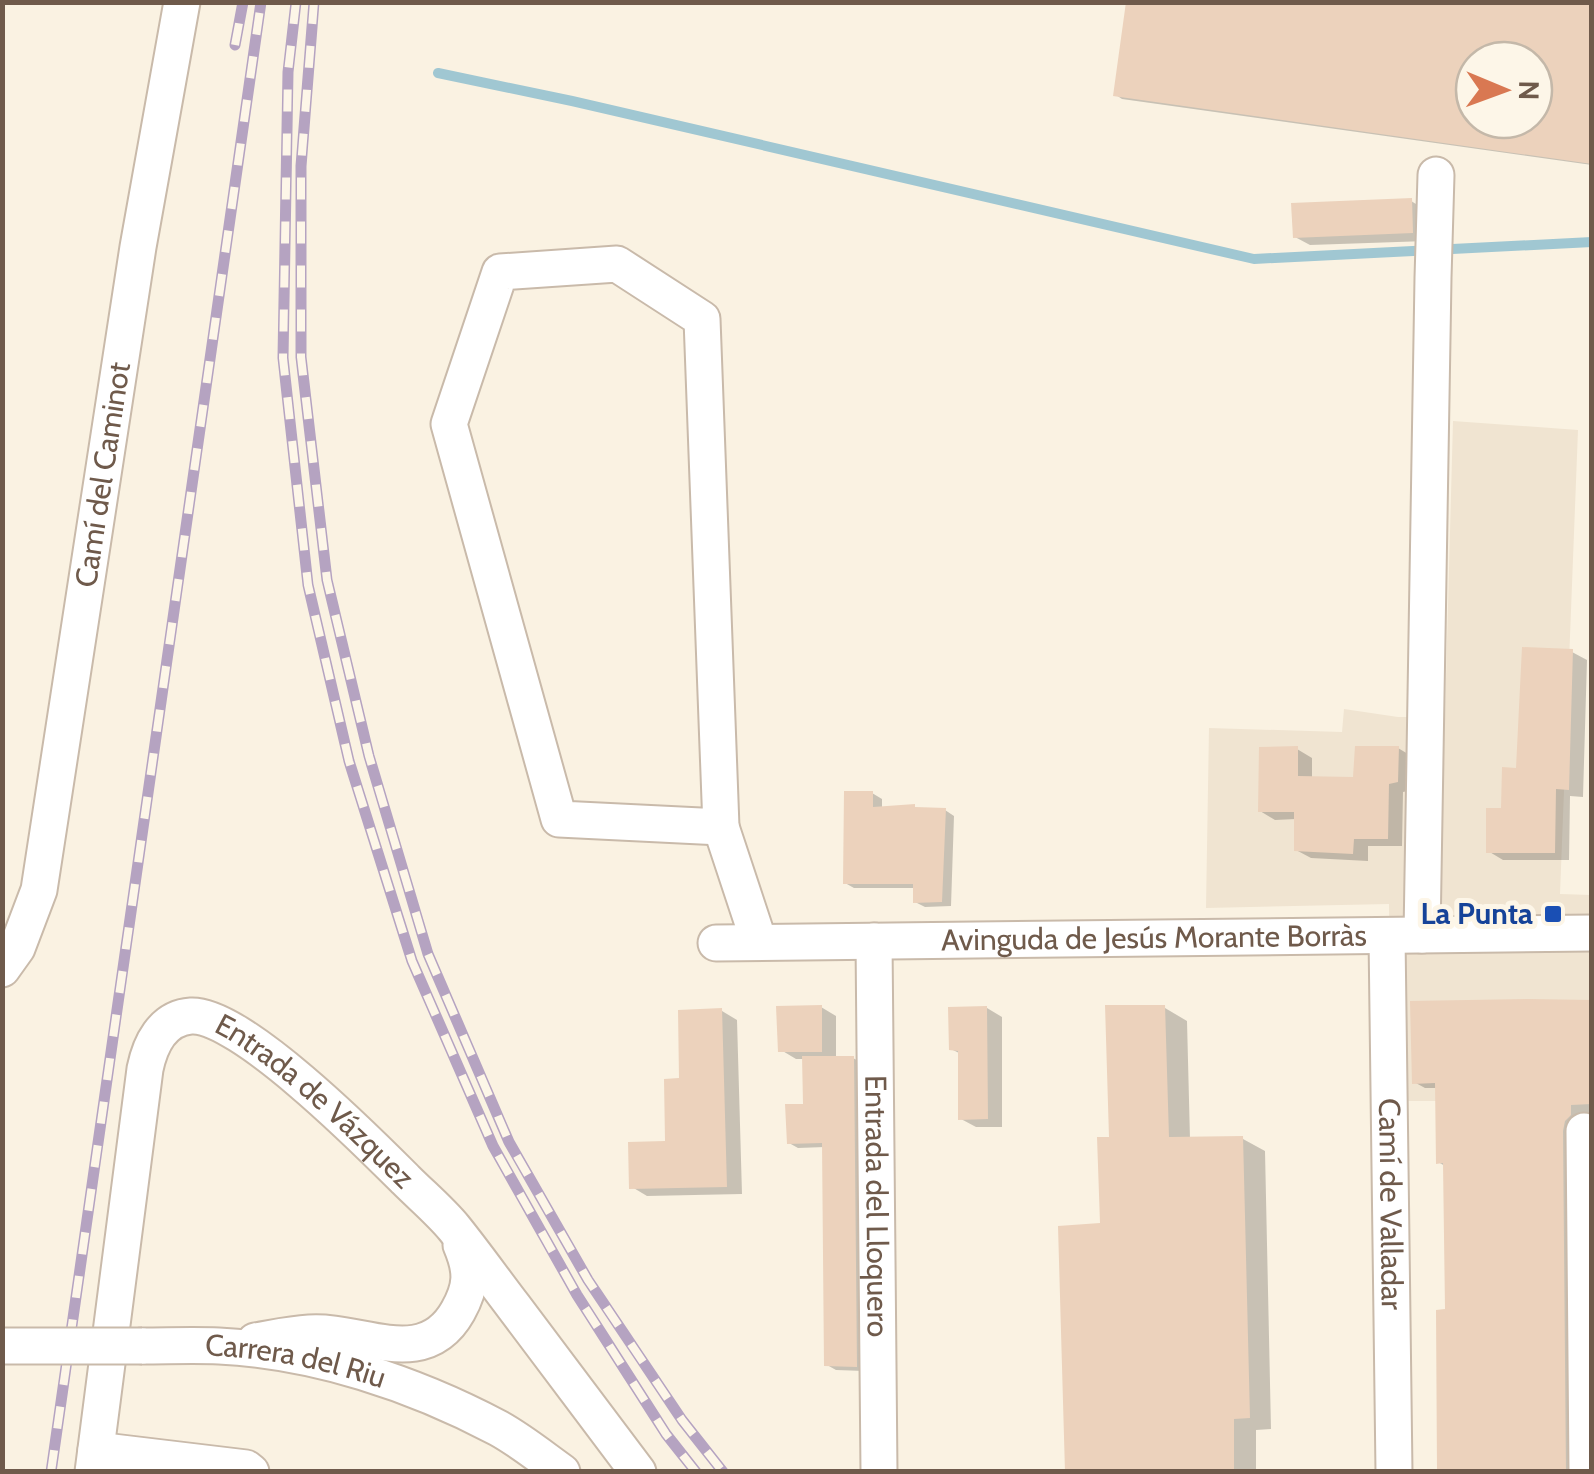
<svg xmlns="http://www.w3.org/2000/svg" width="1594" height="1474" viewBox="0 0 1594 1474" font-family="Cabin,sans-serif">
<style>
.residential{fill:#f0e4d1}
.shadow{fill:#0003;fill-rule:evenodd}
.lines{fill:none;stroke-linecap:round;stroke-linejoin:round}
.stream{stroke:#a0c7d2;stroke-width:10}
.building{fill:#ecd2bc;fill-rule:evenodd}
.minor-casing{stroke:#c9baaa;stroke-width:39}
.minor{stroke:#fff;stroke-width:35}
.rail-casing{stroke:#b5a3c1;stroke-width:11}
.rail{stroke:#fdf6e8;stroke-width:8;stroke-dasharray:22;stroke-linecap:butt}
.minor-bridge-casing{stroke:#c9baaa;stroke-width:39;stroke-linecap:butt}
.minor-bridge{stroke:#fff;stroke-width:35}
.transit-dot{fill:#1a4fb4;stroke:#fdf6e8;stroke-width:4}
.labels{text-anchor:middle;stroke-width:10;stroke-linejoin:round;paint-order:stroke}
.street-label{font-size:30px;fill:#6f5a4b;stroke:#fdf6e8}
.transit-label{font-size:30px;font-weight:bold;fill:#164399;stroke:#fdf6e8;text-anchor:end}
</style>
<rect width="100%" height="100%" fill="#faf2e2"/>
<polygon class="residential" points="1453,421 1578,430 1560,894 1591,895 1591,1101 1391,1101 1389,904 1206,908 1209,728 1342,732 1344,709 1398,717 1445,717"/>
<g class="shadow">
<path d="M1592,2V165L1122,99L1116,95ZM1474,60H1534V120H1474Z"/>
<polygon points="1411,201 1426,210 1427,241 1310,245 1295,237"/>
<polygon points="1572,652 1587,660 1583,797 1570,796 1569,860 1503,860 1488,851 1519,770"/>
<polygon points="1398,748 1413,757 1412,790 1403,792 1402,846 1368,846 1368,861 1311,858 1296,850 1296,819 1275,820 1260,811 1297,749 1312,758 1312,778 1355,779"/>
<polygon points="872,793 882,799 882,809 945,810 954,816 951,906 925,907 915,902 915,888 854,888 845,883"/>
<polygon points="1592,1001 1592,1116 1576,1472 1440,1472 1448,1312 1445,1166 1438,1162 1437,1088 1425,1088 1414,1082"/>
<polygon points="821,1007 836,1016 836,1059 853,1058 862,1063 865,1371 836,1370 827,1365 825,1147 798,1148 789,1143 805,1106 804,1059 796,1059 781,1050"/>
<polygon points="987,1008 1002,1017 1002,1127 976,1127 961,1119 961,1054 951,1049"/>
<polygon points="1165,1008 1187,1021 1190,1139 1243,1139 1265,1151 1271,1429 1256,1430 1256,1472 1067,1472 1102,1226 1111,1140"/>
<polygon points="722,1011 737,1020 742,1194 647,1196 632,1187 668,1144 682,1081"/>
</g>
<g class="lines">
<polyline class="stream" points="438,73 572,101 1254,259 1592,242"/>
</g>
<g class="building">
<path d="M1126,2H1592V164L1113,96ZM1474,60H1534V120H1474Z"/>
<polygon points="1412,198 1413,233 1293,238 1291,203"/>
<polygon points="1522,647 1573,649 1569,790 1556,789 1555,853 1486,853 1486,808 1501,808 1502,767 1516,768"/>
<polygon points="1298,746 1298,776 1353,777 1355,746 1399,746 1398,782 1389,784 1388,839 1354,839 1353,854 1294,851 1294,812 1258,812 1259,747"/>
<polygon points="844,791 873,791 873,807 915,804 915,807 946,808 942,902 913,903 913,884 843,884"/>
<polygon points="1530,999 1592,1000 1592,1104 1571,1105 1571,1115 1565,1121 1563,1131 1566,1472 1437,1472 1436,1310 1445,1309 1443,1163 1436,1164 1435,1083 1412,1084 1410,1001"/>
<polygon points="822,1005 822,1052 778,1052 776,1006"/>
<polygon points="1105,1005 1165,1005 1169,1137 1243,1136 1250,1418 1234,1419 1234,1472 1065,1472 1058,1226 1100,1223 1097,1137 1109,1137"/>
<polygon points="987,1006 988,1119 958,1120 958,1051 949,1050 948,1007"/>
<polygon points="722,1008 727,1187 629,1189 628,1142 665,1141 664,1079 679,1078 678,1010"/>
<polygon points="802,1056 854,1056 857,1367 824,1366 822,1143 787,1144 785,1104 803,1104"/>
</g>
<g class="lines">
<defs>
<g id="minor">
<polygon points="617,264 702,319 721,827 559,819 449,424 500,272"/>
<polyline points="721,827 759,942"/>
<polyline points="1422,935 1433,278 1436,175"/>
<path id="s1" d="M1387,936L1394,1472"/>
<path id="s2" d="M874,941L879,1472"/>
<path id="s3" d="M716,943L1592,933"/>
<path id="s4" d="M2,969L17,948L39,890L138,247L182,2"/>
<polyline points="1584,1131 1587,1472"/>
<path d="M255,1341C273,1338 291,1334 309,1333C361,1329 424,1372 458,1311C472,1286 472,1271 461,1245"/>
<path id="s5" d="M142,1346C168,1346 193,1345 219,1346C316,1351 413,1383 498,1428C520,1440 541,1457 562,1472"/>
<polyline points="96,1450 246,1468 251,1472"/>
<path id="s6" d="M93,1472L145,1069C150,1045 162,1018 191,1016C240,1013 369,1143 406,1180C422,1196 440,1211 454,1228C475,1254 494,1281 514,1307C555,1362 597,1417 638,1472"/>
</g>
</defs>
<use href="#minor" class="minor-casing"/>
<use href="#minor" class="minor"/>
<defs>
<g id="rail">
<polyline points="296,2 288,72 283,358 308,585 349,761 412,961 493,1146 577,1295 666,1434 696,1472"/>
<polyline points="314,2 301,166 301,357 327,580 369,756 428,954 509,1142 588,1280 682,1420 723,1472"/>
<polyline points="235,45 243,2"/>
<polyline points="51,1472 261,2"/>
</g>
</defs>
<use href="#rail" class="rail-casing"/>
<use href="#rail" class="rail"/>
<defs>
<polyline id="minor-bridge" points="5,1346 142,1346"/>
</defs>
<use href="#minor-bridge" class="minor-bridge-casing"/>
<use href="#minor-bridge" class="minor-bridge"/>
</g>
<rect class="transit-dot" x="1543" y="904" width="20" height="20" rx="5"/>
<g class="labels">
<g class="street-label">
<text dy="10" stroke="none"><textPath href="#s4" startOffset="508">Camí del Caminot</textPath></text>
<text dy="10" stroke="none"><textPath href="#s3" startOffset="438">Avinguda de Jesús Morante Borràs</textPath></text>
<text dy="10" stroke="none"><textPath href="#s6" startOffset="635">Entrada de Vázquez</textPath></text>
<text dy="10" stroke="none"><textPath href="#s1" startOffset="268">Camí de Valladar</textPath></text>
<text dy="10" stroke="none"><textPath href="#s2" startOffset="265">Entrada del Lloquero</textPath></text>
<text dy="10" stroke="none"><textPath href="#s5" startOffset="155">Carrera del Riu</textPath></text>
</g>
<g class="transit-label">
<text x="1533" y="924">La Punta</text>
</g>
</g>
<rect width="1594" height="1474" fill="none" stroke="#6f5a4b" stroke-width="10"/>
<g transform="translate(1504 90) rotate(91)"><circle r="48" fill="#fdf6e8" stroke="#c4b8a9" stroke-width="2.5"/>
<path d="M0-8L18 38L0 25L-18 38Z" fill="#d97852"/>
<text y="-15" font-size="28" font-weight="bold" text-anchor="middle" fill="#6f5a4b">N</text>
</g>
</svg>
